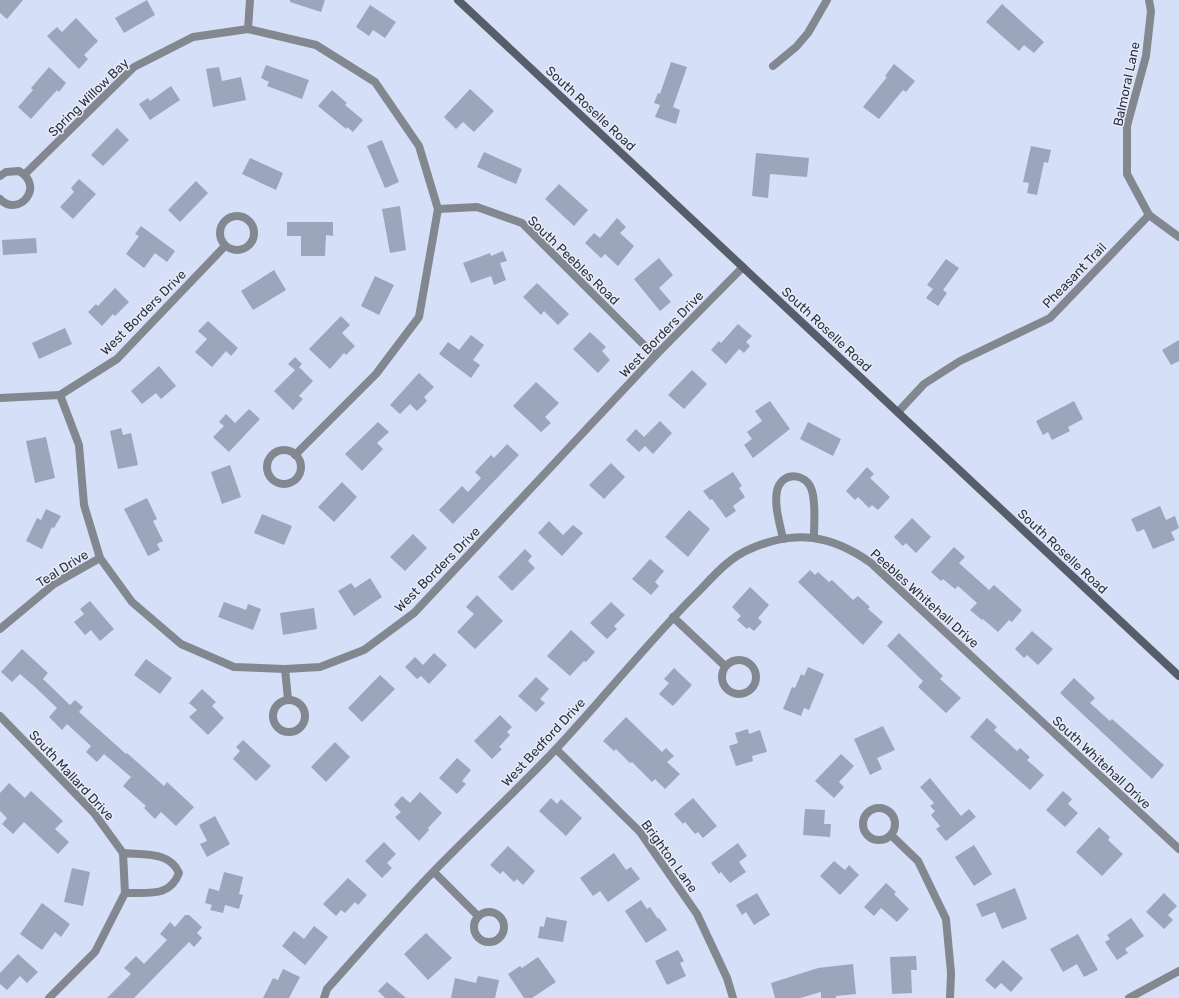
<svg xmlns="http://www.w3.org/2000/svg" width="1179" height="998" viewBox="0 0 1179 998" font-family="Rubik,sans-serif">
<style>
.building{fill:#9ba5bb}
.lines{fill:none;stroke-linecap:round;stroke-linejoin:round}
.street{stroke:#828790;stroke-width:8}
.secondary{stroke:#575d6b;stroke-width:8}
.labels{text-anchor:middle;stroke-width:3;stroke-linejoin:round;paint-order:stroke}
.street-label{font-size:13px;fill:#2e323b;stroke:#e6ecfb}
</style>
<rect width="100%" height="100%" fill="#d5dff7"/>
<g class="building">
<polygon points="0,0 23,0 7,19 0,13"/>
<polygon points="147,0 155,15 124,33 115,18"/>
<polygon points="290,0 325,0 321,12 290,2"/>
<polygon points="1002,4 1044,42 1034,53 1024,45 1019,51 986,22"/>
<polygon points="370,5 396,22 385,38 373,30 369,36 356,27"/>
<polygon points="76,18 98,41 84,55 88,59 79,69 47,36 57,27 62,32"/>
<polygon points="671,62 687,67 673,107 680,110 676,124 655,117 660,105 654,103 658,93 660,94"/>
<polygon points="894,64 915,81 906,92 903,90 879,119 863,107 887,77 885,76"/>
<polygon points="266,65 309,80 302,99 267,86 269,82 261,78"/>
<polygon points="49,67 66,83 59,92 57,90 31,119 18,107 33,90 31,88"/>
<polygon points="219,67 222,81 241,77 246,100 213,107 206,69"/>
<polygon points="171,86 180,100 150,120 139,104 148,98 150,101"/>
<polygon points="470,89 494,111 474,132 463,122 456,129 444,117"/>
<polygon points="332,90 347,103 345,105 363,120 353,132 347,127 346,129 318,106"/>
<polygon points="117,128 129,140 103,166 91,155"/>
<polygon points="382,140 399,182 385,188 367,146"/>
<polygon points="1031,146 1051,150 1048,163 1044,162 1037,195 1027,193 1029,183 1023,182"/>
<polygon points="484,152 522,169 516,184 477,167"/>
<polygon points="756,153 809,158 807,177 770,174 768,198 752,196"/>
<polygon points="250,158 283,173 276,190 242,174"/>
<polygon points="79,179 96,194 73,219 60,207 74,192 71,188"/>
<polygon points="196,181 208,193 180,222 168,210"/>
<polygon points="559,184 588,210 574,226 545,199"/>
<polygon points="400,206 406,250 390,253 382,209"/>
<polygon points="617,218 626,227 620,233 634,246 618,266 605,254 601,258 585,243 594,233 600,238"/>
<polygon points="287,222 333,222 333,236 326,235 325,256 301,256 301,236 287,236"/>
<polygon points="141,226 175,251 167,262 155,253 144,268 126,254 139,236 135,234"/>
<polygon points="36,238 37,253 3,255 2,240"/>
<polygon points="503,251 507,261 500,263 506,280 494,285 491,276 471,283 463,263 490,253 491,256"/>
<polygon points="659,258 673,275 659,288 671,302 660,311 634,279"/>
<polygon points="946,259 959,268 943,290 947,293 938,306 926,298 933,289 927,285"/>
<polygon points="274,270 286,290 253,310 241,291"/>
<polygon points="375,276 394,285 379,315 361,306"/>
<polygon points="537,283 569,314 558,325 544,311 541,315 523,297"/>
<polygon points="115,288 129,302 115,316 113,314 102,326 88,312 96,304 98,306"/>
<polygon points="341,316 350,325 342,333 355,346 346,355 344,353 330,369 309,349"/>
<polygon points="208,321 238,348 231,356 226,351 212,367 195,352 207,339 198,331"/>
<polygon points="738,324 752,336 746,342 750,346 744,353 739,349 726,364 711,350 719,341 721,343"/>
<polygon points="65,328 72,344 39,359 32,343"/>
<polygon points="590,332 606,347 602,351 610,360 598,373 573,349"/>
<polygon points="471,335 484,345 473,360 480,365 471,378 439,354 448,342 459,350"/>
<polygon points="1179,340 1179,361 1171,365 1162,350"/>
<polygon points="295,357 302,364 299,367 313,381 299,396 303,399 293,410 274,391 295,370 288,364"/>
<polygon points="159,366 176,386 161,399 156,393 142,404 131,391"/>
<polygon points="692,370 707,384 684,409 668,395"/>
<polygon points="419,373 434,387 424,397 427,401 417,411 410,404 400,414 390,405"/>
<polygon points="536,382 559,403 545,417 551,423 541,432 513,406"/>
<polygon points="770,401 790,429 753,458 744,445 752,439 747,432 762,421 755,411"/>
<polygon points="1074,401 1083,419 1068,427 1070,431 1052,440 1048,432 1043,435 1036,421"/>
<polygon points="249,409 260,419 229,452 213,437 224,426 219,422 226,414 235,423"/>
<polygon points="660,421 672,433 653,454 645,446 639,452 626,440 636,429 644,437"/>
<polygon points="378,422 389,432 377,443 383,449 362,471 345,454"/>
<polygon points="808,422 841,439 833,456 800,439"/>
<polygon points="121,428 123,435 131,433 138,465 118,469 110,431"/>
<polygon points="46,437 55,478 35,483 26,441"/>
<polygon points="507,444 519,455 453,524 439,510 462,486 468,492 481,478 475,472 491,455 494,458"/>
<polygon points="611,463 625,477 604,499 589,485"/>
<polygon points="230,465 241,497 222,504 211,472"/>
<polygon points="867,467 874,474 870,478 890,497 878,510 872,505 869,508 858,497 855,500 846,491"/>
<polygon points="733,472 742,486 739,488 745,497 733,506 736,511 726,518 712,499 710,500 703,491"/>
<polygon points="342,482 357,497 334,522 318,507"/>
<polygon points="147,498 157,519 153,521 163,541 157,544 160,550 148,556 124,509"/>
<polygon points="1160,506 1166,520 1175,516 1179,528 1171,532 1175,540 1153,549 1144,529 1137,532 1131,519"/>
<polygon points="46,509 61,516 54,528 52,527 42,549 26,541 37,518 41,520"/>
<polygon points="689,510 710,529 688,557 665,537"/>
<polygon points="262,514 292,526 284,545 254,533"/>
<polygon points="912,518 931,537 916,553 906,543 903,546 894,537"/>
<polygon points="549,521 563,535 573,525 583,533 562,556 538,533"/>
<polygon points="413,534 427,548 405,571 390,557"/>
<polygon points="954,547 965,557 959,563 989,590 994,585 1022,610 1012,622 1009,620 998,632 983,619 982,620 970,610 977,603 958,586 955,589 943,579 941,581 931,572"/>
<polygon points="525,549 532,556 528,561 535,568 512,591 498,577"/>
<polygon points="650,559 664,571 655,582 659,586 651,595 632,579"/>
<polygon points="810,570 815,575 818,572 829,582 832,580 853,600 858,596 870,607 868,609 883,622 863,645 798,582"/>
<polygon points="370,578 382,597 354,616 338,591 351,583 355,588"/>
<polygon points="750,587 769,605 758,618 762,622 754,631 749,627 747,629 737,620 741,616 732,607"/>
<polygon points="477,595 503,621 475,649 457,632 474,614 466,607"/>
<polygon points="90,601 114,629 100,641 91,630 85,635 74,622 84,614 80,609"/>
<polygon points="224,602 246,610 248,604 261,609 253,630 218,617"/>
<polygon points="611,602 625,615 614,626 617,629 607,639 590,623"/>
<polygon points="314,608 317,629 283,635 280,613"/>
<polygon points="571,630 595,652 586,662 584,661 570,676 547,656"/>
<polygon points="1032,631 1053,649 1038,665 1027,655 1024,658 1015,649"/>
<polygon points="899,633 943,676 940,679 961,698 946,713 918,687 923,681 887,646"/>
<polygon points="22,649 48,673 43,679 70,705 75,700 83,707 79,712 126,754 127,753 164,786 167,782 194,807 176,826 161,812 155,819 144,808 146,806 123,786 131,777 104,754 97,762 86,752 91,746 67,724 62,730 49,717 57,708 35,687 20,674 12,682 1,672"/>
<polygon points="434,653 447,665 429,684 421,676 417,679 405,667 415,657 423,665"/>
<polygon points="146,659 172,678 160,694 134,675"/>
<polygon points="808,667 824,674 809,710 804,708 801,716 783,709 792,687 795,688 801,674 804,676"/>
<polygon points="674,668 692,685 673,706 659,694 669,683 664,679"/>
<polygon points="380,675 395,689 362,722 348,708"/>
<polygon points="536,677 549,689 540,699 545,703 536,712 518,696"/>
<polygon points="1074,678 1095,698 1090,703 1110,721 1112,719 1164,765 1152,779 1060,693"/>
<polygon points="202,689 216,702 212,706 224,718 208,735 189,717 197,710 189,703"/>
<polygon points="500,715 512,727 507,732 510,735 499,747 502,749 492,759 474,741"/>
<polygon points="626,717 662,752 666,748 674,756 667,762 680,774 665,789 655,779 652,782 632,762 630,763 616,749 614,751 603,741"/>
<polygon points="987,718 997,727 994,730 1017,751 1020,748 1030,757 1027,760 1044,775 1030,790 970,737"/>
<polygon points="883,726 895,750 877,758 882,769 870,775 854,739"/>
<polygon points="748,729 749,734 760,730 767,752 752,756 753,761 736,766 729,746 738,743 735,733"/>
<polygon points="243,740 271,766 256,781 233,759 240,751 236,747"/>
<polygon points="335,742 350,757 326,782 311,767"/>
<polygon points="841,754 854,766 839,782 844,787 834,798 815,781"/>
<polygon points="457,758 471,770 462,781 466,784 457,794 439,778"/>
<polygon points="930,778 961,816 969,809 976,817 946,841 936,829 940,826 931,815 935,811 930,806 934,803 920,787"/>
<polygon points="9,783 25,798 31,791 63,821 55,829 69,842 58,854 24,822 13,834 2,824 7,818 0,811 0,793"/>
<polygon points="1063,791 1072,799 1068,804 1078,813 1065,827 1046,810"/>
<polygon points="420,792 442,813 428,828 429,830 419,841 395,817 401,812 394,805 402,796 410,803"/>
<polygon points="551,798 557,804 561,799 582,818 566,836 539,811"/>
<polygon points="693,798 717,826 703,838 698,832 695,834 685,822 683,824 674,814"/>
<polygon points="805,809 825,810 824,824 831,824 830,837 803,835"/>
<polygon points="215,816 230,844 207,857 200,844 207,841 199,825"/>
<polygon points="1099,827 1110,837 1108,840 1123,854 1102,876 1076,852"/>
<polygon points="384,842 396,854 387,863 392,868 382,878 365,861"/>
<polygon points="738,843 747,856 739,862 746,872 730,883 721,872 719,874 711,863"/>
<polygon points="974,845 992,874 974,886 955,857"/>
<polygon points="508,846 535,871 523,885 517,879 514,882 503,871 500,874 490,865"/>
<polygon points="614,853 626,870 631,867 640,879 608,902 600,891 593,896 580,878"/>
<polygon points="834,861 845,870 849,865 859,875 840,895 820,876"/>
<polygon points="72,868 90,872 83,906 64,902"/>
<polygon points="224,872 243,877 239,894 243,895 239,909 225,905 223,913 210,910 212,905 205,903 209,888 219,891"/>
<polygon points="348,878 367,895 358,905 355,902 345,913 341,910 336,916 323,904"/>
<polygon points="886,883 896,892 894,894 909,909 897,922 881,908 874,916 864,907"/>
<polygon points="1015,888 1027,919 1002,929 995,912 982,917 976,904"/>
<polygon points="757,893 770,915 754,925 746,912 742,915 736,905"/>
<polygon points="1164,893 1177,906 1168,915 1173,920 1164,929 1146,912"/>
<polygon points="641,900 647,909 650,907 658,919 659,918 667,930 646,943 625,911"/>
<polygon points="42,903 70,924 61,937 55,932 42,950 20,934"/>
<polygon points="185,915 189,915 202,927 197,933 202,938 194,947 189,942 134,998 107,998 131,974 124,968 136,956 144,964 167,940 160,934 170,922 175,927"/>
<polygon points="546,917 567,921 563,942 538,938 540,926 544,927"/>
<polygon points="1131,918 1144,936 1125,949 1128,953 1117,960 1105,942 1110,939 1107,935"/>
<polygon points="314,926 328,937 305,965 282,946 294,931 304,939"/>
<polygon points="426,933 452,958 428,980 404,954"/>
<polygon points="1078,934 1098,970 1084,977 1077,964 1063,972 1050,949"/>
<polygon points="678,950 684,961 680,963 686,976 667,985 655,961"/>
<polygon points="18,954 38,972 27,983 20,976 7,990 0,984 0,973"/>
<polygon points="916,956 917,970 911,970 912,993 892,994 890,957"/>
<polygon points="538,957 556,982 532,998 524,998 508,974 520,966 522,968"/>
<polygon points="1003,960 1023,978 1011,992 1001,983 995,989 985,980"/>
<polygon points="853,964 856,994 836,996 836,998 821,998 821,992 800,998 775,998 771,983 818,968"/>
<polygon points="283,969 300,977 289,998 263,998 273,978 278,980"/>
<polygon points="478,976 499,980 495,998 451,998 455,978 476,983"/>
<polygon points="387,982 406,998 385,998 378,991"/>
</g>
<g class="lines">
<g class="street">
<polyline points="1149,0 1151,11 1146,56 1127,126 1127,174 1149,215 1179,237"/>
<polyline points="248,29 250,0"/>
<polyline points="773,66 796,47 808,33 827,0"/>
<polyline points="25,174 134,67 193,37 248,29 316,45 375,82 419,146 438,209 419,317 376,374 295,455"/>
<path d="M0,176L6,172L19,171C46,187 18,218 0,199"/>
<polyline points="438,209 477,207 522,223 655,356"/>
<circle cx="237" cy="233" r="17"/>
<polyline points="225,246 117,359 60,395 79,445 84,505 100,558 132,602 181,644 234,667 285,669 320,667 364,650 414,613 655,356 743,267"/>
<polyline points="0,398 60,395"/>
<polyline points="898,412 924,384 960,361 1050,318 1149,215"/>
<circle cx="284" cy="467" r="17"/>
<path d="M783,539C780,524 774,506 777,491C781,471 807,472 812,491C816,504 814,522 814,537"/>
<polyline points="673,617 725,666"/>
<polyline points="0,629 54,584 100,558"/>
<circle cx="739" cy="677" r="17"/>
<polyline points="285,669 288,699"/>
<circle cx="289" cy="716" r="16"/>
<polyline points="0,716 94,813 123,853"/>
<polyline points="556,749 640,832 697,914 727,978 733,998"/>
<circle cx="879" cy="824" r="16"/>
<polyline points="891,835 918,861 946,919 951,973 950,998"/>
<path d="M123,853C143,855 170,851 179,873C170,898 147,892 125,893"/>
<polyline points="434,872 478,916"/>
<circle cx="489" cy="927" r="15"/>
<polyline points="49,998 95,952 125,893 123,853"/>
<path d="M324,998L327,989C363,949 398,908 435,870C475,829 517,790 556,749C604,698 647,643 696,594C712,578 728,558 750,549C795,529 832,535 871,563L1179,849"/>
<polyline points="1129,998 1179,971"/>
</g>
<polyline class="secondary" points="458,0 1179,676"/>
</g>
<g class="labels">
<g class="street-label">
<text transform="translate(1126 84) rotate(-78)" y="5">Balmoral Lane</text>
<text transform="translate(88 97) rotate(-44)" y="5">Spring Willow Bay</text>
<text transform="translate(591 108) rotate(43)" y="5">South Roselle Road</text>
<text transform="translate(574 260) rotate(44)" y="5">South Peebles Road</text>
<text transform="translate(1074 275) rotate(-46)" y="5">Pheasant Trail</text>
<text transform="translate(143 312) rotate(-45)" y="5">West Borders Drive</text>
<text transform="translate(827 329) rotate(43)" y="5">South Roselle Road</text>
<text transform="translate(661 334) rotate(-46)" y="5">West Borders Drive</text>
<text transform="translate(1063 551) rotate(43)" y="5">South Roselle Road</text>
<text transform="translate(62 568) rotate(-32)" y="5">Teal Drive</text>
<text transform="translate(437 569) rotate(-45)" y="5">West Borders Drive</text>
<text transform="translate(925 598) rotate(42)" y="5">Peebles Whitehall Drive</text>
<text transform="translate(543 742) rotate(-47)" y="5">West Bedford Drive</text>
<text transform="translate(1102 762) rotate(43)" y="5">South Whitehall Drive</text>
<text transform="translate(72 775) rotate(47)" y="5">South Mallard Drive</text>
<text transform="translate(670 856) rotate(54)" y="5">Brighton Lane</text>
</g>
</g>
</svg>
